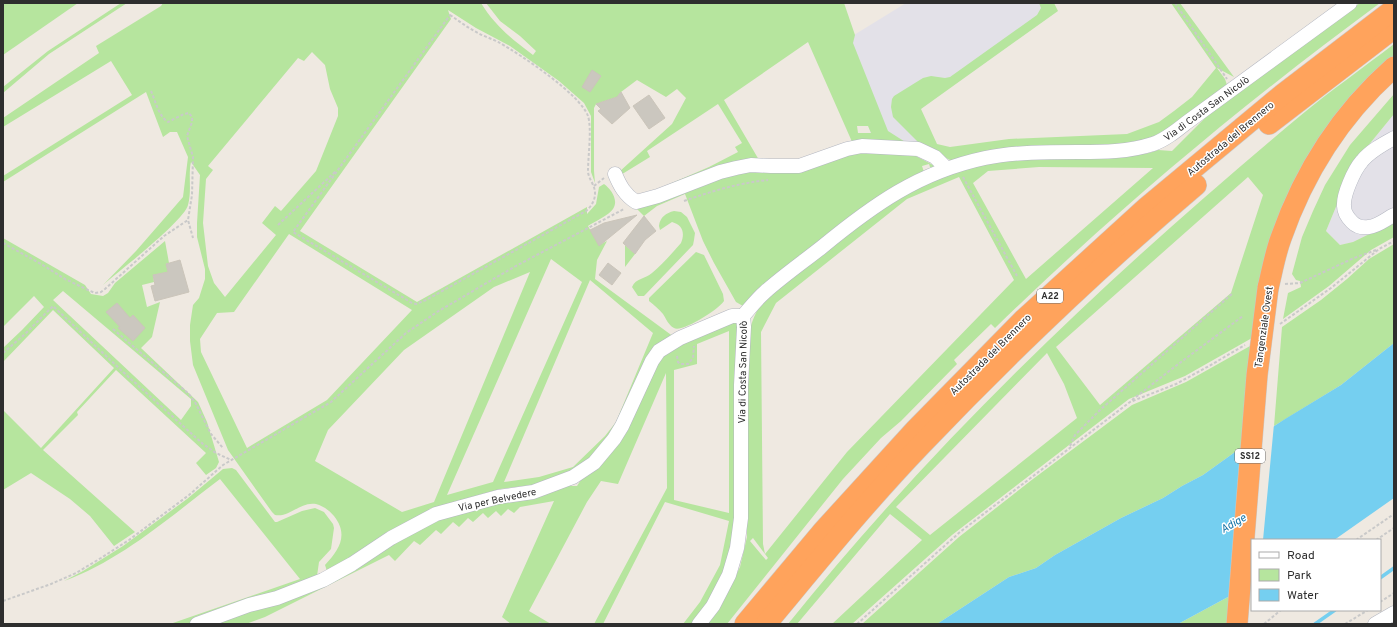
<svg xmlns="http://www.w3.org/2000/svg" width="1397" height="627" viewBox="0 0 1397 627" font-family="Overpass,sans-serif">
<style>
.industrial{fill:#e3e1e8}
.green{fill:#b6e59e;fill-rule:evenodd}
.water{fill:#75cff0}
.pier{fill:#efe9e1}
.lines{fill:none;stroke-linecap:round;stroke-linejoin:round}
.stream{stroke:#75cff0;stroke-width:3.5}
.building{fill:#cbc7bf;stroke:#cbc5ba}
.minor-casing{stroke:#b4b7c1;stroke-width:15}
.highway-casing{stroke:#c9c9c9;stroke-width:22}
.path{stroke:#c9c9c9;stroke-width:2;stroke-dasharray:3 2;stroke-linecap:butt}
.minor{stroke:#fff;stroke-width:14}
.highway{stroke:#ffa35c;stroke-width:21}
.highway-bridge-casing{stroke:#c9c9c9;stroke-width:22;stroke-linecap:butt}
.highway-bridge{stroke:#ffa35c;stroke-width:21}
.labels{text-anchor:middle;stroke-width:3;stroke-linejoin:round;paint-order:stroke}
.shield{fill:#fff;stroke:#6d6d6d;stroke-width:1}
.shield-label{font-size:9px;font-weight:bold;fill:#2e2e2e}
.street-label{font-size:10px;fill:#2e2e2e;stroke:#fff}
.water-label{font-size:11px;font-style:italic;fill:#0d6fa3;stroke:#fff}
</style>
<rect width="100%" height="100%" fill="#efe9e1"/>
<g class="industrial">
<polygon points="906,3 1042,3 1050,16 920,109 922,146 874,143 841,43"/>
<polygon points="1394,114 1394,222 1353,242 1340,245 1326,231 1345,185 1367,147"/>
</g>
<g class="green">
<polygon points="3,3 78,3 3,55"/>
<polygon points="121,3 127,3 49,54 3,93 3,87 48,51"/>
<path d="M163,3H481C496,27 511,38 533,55L536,51L520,36L500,21L486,3H844L855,35L853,43L888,131L910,145L853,144L808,42L724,100L759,160L637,198L709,167L738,152L735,147L742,143L718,104L647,151L650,157L619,176V172L672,124L686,98L677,89L666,97L637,80L621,92L617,97L596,104L594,108V171L595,183L591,172V116L584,103L559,81L510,46L476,28L448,10L451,19L300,231L417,302L587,207V214L596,204L599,187L604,184C611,189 619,200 613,209C609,215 594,222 588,226L599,245L607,241L597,260L595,279L674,337L618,427L589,463L548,483L500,489L429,509L428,513L327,571L325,565C339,550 349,535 334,516C329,510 323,506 316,504C301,501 289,518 275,515L272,512L228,450L193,365L190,341V325L193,305L199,298L205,279V269L197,237V223L200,175L191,162C188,175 192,191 188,205C184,221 119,271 103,285L136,251L183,197L188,157L177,132H170L163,137L146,92L3,182V176L132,95L111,61L3,127V118L99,53L96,46L161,6ZM312,52L325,65L330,89L338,108V116L316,171L281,211L275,206L262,223L276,235L225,297L214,283L208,266L203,223L206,179L213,170L208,166L298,58L304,61ZM868,126L871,133H858L857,126ZM289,234L412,310L327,400L247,448L201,352L200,339L217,313L234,312ZM551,259L582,282L493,482L447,495ZM530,272L434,502L402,512L315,461L328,430L404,350L494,287ZM590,280L653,333L616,422L605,436L573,467L539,477L504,482Z"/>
<polygon points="1039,3 1054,3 1058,11 921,109 937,144 950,147 1009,139 1127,134 1159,122 1174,111 1192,97 1216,68 1171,3 1180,3 1234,77 1217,68 1225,79 1227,85 1158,136 1125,146 952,161 922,146 893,117 891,107 892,99 894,96 923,78 931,76 945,78 950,77 1037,15 1041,8"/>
<path d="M1360,3H1380C1244,103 1115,211 995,328L991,324L954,360L957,364L901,421L881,438L843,479L727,624H708L722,603L740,567L747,537V345C750,326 753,316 763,301L887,203L951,173L1007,159L1113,157L1149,153L1158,150L1172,151L1208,115ZM1039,167L1153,168L1026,279L973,183L988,171ZM959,177L1014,280L847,452L765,554L763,544L761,332L776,303L907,199ZM753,538L768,558L766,560L750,541Z"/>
<path d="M1394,44V58L1334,123L1252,338L1185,376L1129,399L952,535L852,624H832L922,540L890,514L797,624H788C939,436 1115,270 1300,116C1330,91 1363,68 1394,44ZM1248,177L1263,195L1231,293L1100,405L1056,347ZM1047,353L1064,384L1077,418L930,535L896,507Z"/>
<polygon points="1394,94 1394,114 1367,147 1345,185 1326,231 1340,245 1353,242 1394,222 1394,237 1371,250 1329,286 1283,319 1288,293 1301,287 1300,281 1296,280 1292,274 1302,237 1313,211 1325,185 1350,145"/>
<polygon points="861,150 912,154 935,166 934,169 930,167 929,164 922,166 924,172 743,306 736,302 714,263 703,241 685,194 657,206 644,216 637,209 641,206 709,179"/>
<path d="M674,211L681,212L687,217L695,233L694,240L693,245L644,296H638L632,287C636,278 645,279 652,273C663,264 672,253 681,243C685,233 683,225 672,222L660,230L659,226C660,217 666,213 674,211Z"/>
<path d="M3,238L85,285L91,294L103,296L108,293L115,283L165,241L169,263L166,264L168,272L153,275L154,282L142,285L147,307L160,302L152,337L141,348L198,402L207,422L219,462L216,468L206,475L196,463L206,453L116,370L77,412L78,415L43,450L135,532L114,546L90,516L70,499L31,473L3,490V410L41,448L114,368L53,310L3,362V348L22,330L44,307L34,296L3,327ZM63,291L191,399V406L181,420L53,300Z"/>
<polygon points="1394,244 1394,343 1341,385 1274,426 1282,327 1321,300 1347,279 1369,259"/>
<polygon points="625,245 635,254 625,267"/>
<path d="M696,252L704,255L723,294L724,301C719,309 682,333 674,328C668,325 666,318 663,314C659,309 654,305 649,301V298Z"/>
<path d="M734,319L738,327L737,529L723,579L694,624H683L700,602L720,565L729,521L665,502L603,624H594L667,488L666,373L618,484L601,481L587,502L529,611L551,624H511L502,617L554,501L520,507L514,513L508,509L501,516L496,511L488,518L483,513L473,522L468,518L459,527L453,522L441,534L436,530L420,545L414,541L395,561L389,555L265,617L246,624H211L246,610L442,516L570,483L571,486H577L662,354ZM729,331V513L674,500V370L697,364V344Z"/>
<polygon points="1250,346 1242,447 1203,475 1182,486 1163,498 1121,518 1055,555 1036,568 1009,577 937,624 862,624 959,537 1033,479 1132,405 1186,382"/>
<path d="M232,468L236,470L275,522H277L302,511L315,508L324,512L333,524L334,528L331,549L319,562L317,576L188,624H170L300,579L220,479C171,516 122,560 64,581L83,571L123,546L187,499L223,469Z"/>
<polygon points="1232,595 1230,624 1178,624 1228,597"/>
</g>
<polygon class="water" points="1394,343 1394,498 1337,538 1334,540 1252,540 1252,584 1178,624 937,624 1009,577 1036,568 1055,555 1121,518 1163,498 1182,486 1203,475 1242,447 1285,419 1341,385"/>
<polygon class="pier" points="1274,424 1263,540 1252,540 1252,586 1232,597 1242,445"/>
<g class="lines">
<g class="stream">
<polyline points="1380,578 1394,568"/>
<polyline points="1315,624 1335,610"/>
</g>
</g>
<g class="building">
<polygon points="592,70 601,76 590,92 582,87"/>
<polygon points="621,92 630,108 612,124 598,111 601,109 596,104 617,97"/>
<polygon points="649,95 665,118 649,129 633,106"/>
<polygon points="637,215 599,246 590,230 604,223"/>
<polygon points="644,216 656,231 645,240 635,254 623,243"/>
<polygon points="180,260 189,292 155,301 151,286 155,285 153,275 168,272 166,264"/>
<polygon points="608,263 621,273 612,285 599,275"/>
<polygon points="117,303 130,318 133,315 145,328 133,341 118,328 120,327 106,312"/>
</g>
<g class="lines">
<defs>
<g id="minor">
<path d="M1394,138C1383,144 1370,151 1362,161C1354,170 1343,195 1344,206C1344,212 1348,218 1352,222C1357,227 1363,228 1369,227C1378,226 1386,219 1394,215"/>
<path d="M615,174C620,186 625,195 636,202L658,196L720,172L736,168L751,165L771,166H799L847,149L862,146L918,149L935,157L946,168"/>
<polyline points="197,624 249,605 277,598 323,580 352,564 391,538 436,514 498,497 533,492 573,477 594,463 614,439 622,426 652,361 659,351 680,338 732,316 743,316"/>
<path d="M699,624L713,606L729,575L737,548L741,518V385L744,327L743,316C750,308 757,299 765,292C783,276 803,262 822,247C873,205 919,172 985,158C1015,152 1047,152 1078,152C1103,152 1128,152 1153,144C1165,140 1176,131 1186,123L1350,3"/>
<polyline points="1375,624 1394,613"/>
</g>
<g id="highway">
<polyline points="1269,124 1394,28"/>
<path d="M1268,288C1272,272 1275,254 1281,238C1304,172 1342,113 1394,67"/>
<polyline points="745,624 823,531 916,429 1023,320 1147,207 1283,94 1394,9"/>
<path d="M766,624C817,563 867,501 922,444C1009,353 1100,266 1196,185"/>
</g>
</defs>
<use href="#minor" class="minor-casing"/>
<use href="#highway" class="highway-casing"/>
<g class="path">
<polyline points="1175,3 1227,79"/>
<path d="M450,15C459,21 468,28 478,33C485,37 493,39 500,43C521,55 580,94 588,116C592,129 588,156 588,171C588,176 591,180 593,185C598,195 593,205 586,211L426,300L416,304L412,303L293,232Z"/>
<path d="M151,91C155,100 159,117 168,122L184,114L189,113L192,117V122L187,136L193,157L192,195L188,220L193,238"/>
<polyline points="963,177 1017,276"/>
<polyline points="594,186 604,178"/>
<path d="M684,201C712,191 739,183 768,180"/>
<polyline points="278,225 336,171"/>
<polyline points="3,243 41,264 65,279 88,290 95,293 101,292 105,289 164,236 188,220"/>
<polyline points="1285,284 1300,283 1354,258 1376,250"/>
<polyline points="1280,324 1331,288 1379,249 1394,241"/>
<polyline points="113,329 189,394 196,404 211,434 223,448"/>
<polyline points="3,353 25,334 53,306 122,371 203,444 216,453 231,460"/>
<polyline points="677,356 678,362 680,364 688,364 693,358 694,346"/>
<polyline points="1132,400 1177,365 1243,316"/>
<polyline points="1070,446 1075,435 1100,410 1233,293"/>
<polyline points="1356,540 1394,514"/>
<polyline points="1376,540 1394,528"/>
<polyline points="3,601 51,584 76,573 101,558 129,540 189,495 223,465 331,402 406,333 437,312 514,267 624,209"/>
<polyline points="1380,602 1394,593"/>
<polyline points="539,622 541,624"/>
<polyline points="857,624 960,532 1130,402 1176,384 1209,366 1245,345"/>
<polyline points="1264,624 1281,610"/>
<polyline points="1345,624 1368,610"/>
</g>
<use href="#minor" class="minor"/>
<use href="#highway" class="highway"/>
<defs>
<polyline id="highway-bridge" points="1237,624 1257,375 1268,288"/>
</defs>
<use href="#highway-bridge" class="highway-bridge-casing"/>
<use href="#highway-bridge" class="highway-bridge"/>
</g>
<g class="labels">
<g class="shield">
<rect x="1037" y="289" width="26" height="14" rx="3"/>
<rect x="1235" y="449" width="30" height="14" rx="3"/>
</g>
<g class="shield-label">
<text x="1050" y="299">A22</text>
<text x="1250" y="459">SS12</text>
</g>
<g class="street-label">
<text transform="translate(1206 108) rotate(-36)" y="4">Via di Costa San Nicolò</text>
<text transform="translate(1230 138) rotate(-40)" y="4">Autostrada del Brennero</text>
<text transform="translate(1263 327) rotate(-82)" y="4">Tangenziale Ovest</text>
<text transform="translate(990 354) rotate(-45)" y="4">Autostrada del Brennero</text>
<text transform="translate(742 372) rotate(-89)" y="4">Via di Costa San Nicolò</text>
<text transform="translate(497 499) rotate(-12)" y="4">Via per Belvedere</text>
</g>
<g class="water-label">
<text transform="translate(1233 523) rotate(-30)" y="4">Adige</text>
</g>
</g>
<rect width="1397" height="627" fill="none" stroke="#2e2e2e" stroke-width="8"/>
<rect x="1251" y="539" width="130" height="72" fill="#ffffff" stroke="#ababab"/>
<rect x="1259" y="552" width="20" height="6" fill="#ffffff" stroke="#ababab"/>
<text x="1287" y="559" font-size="12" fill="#2e2e2e">Road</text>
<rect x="1259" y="569" width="20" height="12" fill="#b6e59e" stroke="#ababab"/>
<text x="1287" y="579" font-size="12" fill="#2e2e2e">Park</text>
<rect x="1259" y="589" width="20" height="12" fill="#75cff0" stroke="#ababab"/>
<text x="1287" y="599" font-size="12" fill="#2e2e2e">Water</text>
</svg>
